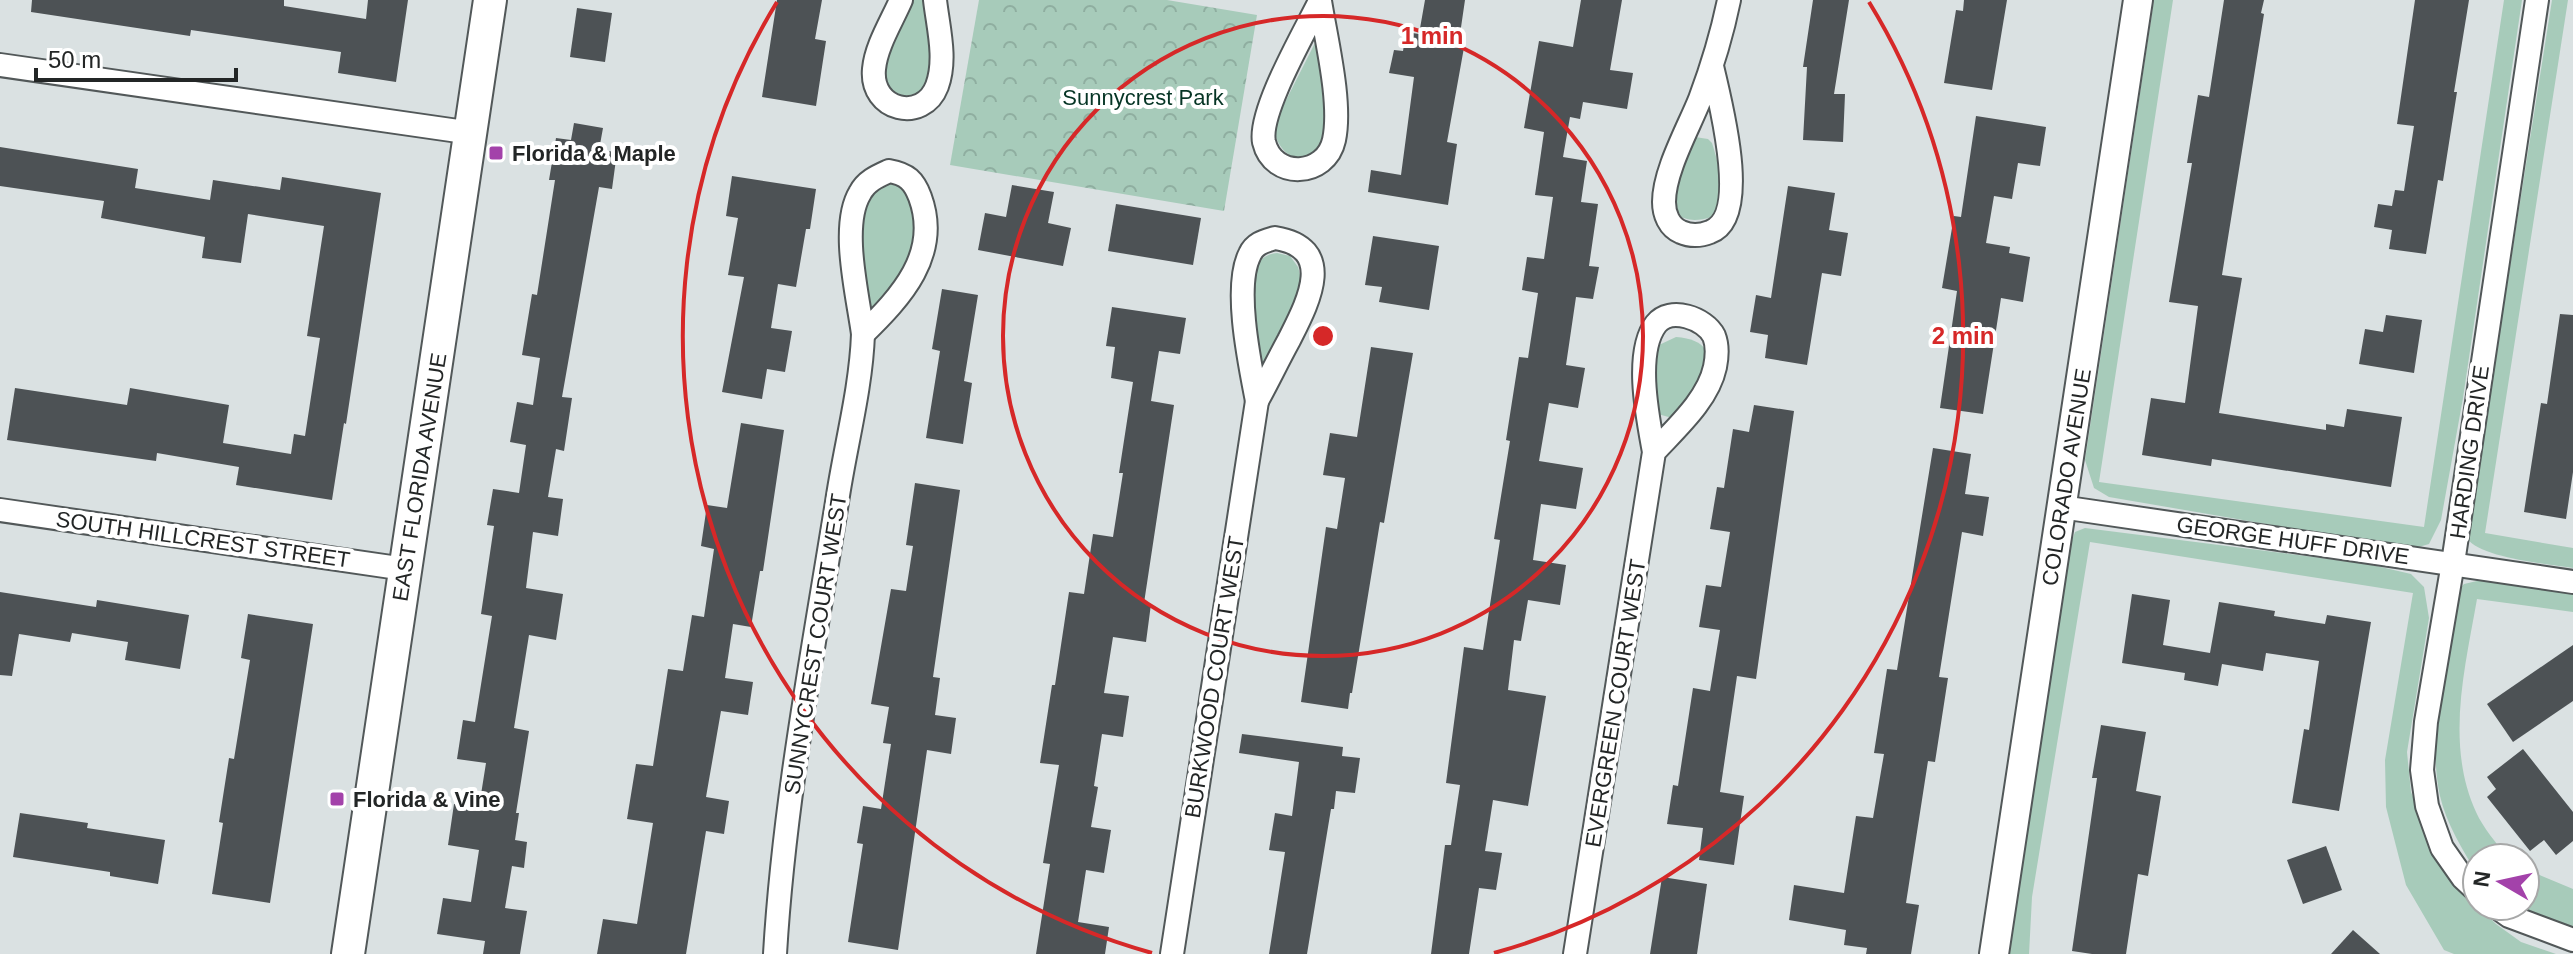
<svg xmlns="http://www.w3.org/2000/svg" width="2573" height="954" viewBox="0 0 2573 954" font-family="Arial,sans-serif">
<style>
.green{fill:#a7cbba}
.park{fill:url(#park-crowns)}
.building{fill:#4d5255}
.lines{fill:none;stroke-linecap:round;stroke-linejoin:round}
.minor-casing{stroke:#525859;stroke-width:26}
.tertiary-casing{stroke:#525859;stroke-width:32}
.secondary-casing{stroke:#525859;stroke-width:36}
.minor{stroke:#fff;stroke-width:22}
.tertiary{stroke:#fff;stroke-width:28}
.secondary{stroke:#fff;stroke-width:32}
.ring{fill:none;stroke:#d62828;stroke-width:4}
.poi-dot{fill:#a342aa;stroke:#fff;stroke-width:3}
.labels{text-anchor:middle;stroke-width:8;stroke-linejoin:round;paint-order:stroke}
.park-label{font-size:22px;fill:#063525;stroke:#fff}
.poi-label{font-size:22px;font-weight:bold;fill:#232626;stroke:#fff;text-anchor:start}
.street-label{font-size:22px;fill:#232626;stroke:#fff}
.centre{fill:#d62828;stroke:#fff;stroke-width:4}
.ring-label{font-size:24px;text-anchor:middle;font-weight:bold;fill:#d62828;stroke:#fff;stroke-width:8;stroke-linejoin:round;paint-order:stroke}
</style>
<defs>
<pattern id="park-crowns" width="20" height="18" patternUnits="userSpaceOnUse" patternTransform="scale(2)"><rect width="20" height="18" fill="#a7cbba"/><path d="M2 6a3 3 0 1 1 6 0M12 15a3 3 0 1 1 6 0" fill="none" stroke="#8faea0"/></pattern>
</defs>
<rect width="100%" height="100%" fill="#dae1e2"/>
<g class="green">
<path d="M912,0H923C926,24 938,60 928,83C924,92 911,97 903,102L889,96C876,63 895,29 912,0Z"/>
<polygon points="2154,0 2173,0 2099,482 2424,527 2504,0 2522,0 2463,398 2441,520 2429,544 2412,549 2109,497 2094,488 2085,460"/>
<path d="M2552,0H2568L2485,533L2573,548V568C2549,564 2479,558 2467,538Z"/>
<path d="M1317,39L1326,133C1310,169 1280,164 1273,126Z"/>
<path d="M1695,137L1708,139L1712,143C1720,169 1726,192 1712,217C1697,221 1687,222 1675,213L1672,187Z"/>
<path d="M885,178L906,186L919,220L909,271L872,310C864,281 854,225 869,197C872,190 880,184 885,178Z"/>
<path d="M1277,253L1290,256L1298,267L1303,286L1265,366L1260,361C1256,333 1234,257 1277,253Z"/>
<path d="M1676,337C1738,342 1692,395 1672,418L1658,414L1657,409L1654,354L1659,345Z"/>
<polygon points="2085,528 2368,564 2411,574 2424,587 2429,618 2407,752 2411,792 2433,845 2454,883 2496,924 2521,942 2556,954 2454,954 2444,950 2406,885 2386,807 2385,760 2413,593 2090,542 2032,897 2029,954 2009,954 2070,546 2075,532"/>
<path d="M2490,578L2573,590V612L2477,599C2465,668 2445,744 2476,812C2483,828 2497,843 2507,858H2477V874C2463,850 2446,823 2440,796C2426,732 2448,654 2459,590L2464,584Z"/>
<polygon points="2525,869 2573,889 2573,929 2512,906 2525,906"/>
</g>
<polygon class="park" points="979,0 1167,0 1257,15 1224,211 950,165"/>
<g class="building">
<polygon points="32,0 284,0 284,6 366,19 368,0 408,0 396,82 338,73 341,52 191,30 190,36 31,12"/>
<polygon points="777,0 822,0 815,39 826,41 816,106 762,97"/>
<polygon points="1425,0 1465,0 1459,41 1465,42 1447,142 1457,144 1448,205 1368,192 1371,170 1401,175 1414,77 1389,73 1394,50 1403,51 1406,32 1419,34"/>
<polygon points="1581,0 1622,0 1610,70 1633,73 1627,109 1583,102 1580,119 1570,117 1563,157 1587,161 1581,202 1598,204 1589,266 1599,267 1593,299 1576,297 1566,365 1585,368 1578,408 1549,403 1539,461 1583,468 1576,509 1541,504 1533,560 1566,565 1560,605 1528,600 1521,641 1514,640 1508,690 1546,696 1528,806 1493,800 1485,851 1502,853 1496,890 1479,888 1469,954 1431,954 1445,845 1451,845 1460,785 1446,783 1464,647 1483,650 1500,540 1494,539 1510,441 1506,440 1519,357 1528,358 1538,293 1522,290 1527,257 1544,259 1553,197 1535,195 1544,132 1524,128 1539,41 1573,47"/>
<polygon points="1813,0 1849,0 1834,94 1845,94 1843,142 1803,140 1807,67 1803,67"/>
<polygon points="1964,0 2007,0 1992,90 1944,83 1956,10 1963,11"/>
<polygon points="2224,0 2264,0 2261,13 2264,14 2222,275 2242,278 2219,413 2326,430 2326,424 2344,427 2347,409 2402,417 2391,487 2212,459 2211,466 2142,455 2151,398 2185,403 2198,306 2169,302 2192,163 2187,163 2198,95 2209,97"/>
<polygon points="2415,0 2469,0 2454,92 2457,92 2443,181 2438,180 2426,254 2389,249 2392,230 2374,227 2378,204 2392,206 2395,190 2404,191 2414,126 2397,124"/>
<polygon points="577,8 612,13 605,62 570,57"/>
<polygon points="1976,116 2046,127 2040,166 2018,163 2012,199 1994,196 1986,243 2010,247 2009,253 2030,257 2023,302 2001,298 1983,414 1940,408 1957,291 1942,288 1954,216 1961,217"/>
<polygon points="574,123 603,128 599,150 617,152 612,189 599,187 562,397 572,398 564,451 556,449 548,497 563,499 558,536 533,532 526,588 563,594 556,640 529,635 514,728 529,731 516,813 519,813 515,840 527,842 524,868 512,866 505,908 527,911 520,954 483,954 485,941 437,934 443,898 471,902 479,850 448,845 454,804 479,807 486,763 457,759 463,720 475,722 492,616 481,614 494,526 487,525 493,489 519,493 526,445 510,442 517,402 533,405 540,358 522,355 532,294 537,295 555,180 549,180 556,138 571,140"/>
<polygon points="0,147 138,169 135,188 210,200 213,180 280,190 282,177 381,193 346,424 344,423 332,500 236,485 239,467 157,453 156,461 7,440 15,388 127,405 130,388 229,405 223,443 291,454 294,434 305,436 320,338 307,336 324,226 248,214 241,263 202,258 205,237 101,218 104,201 0,186"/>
<polygon points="732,176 816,189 810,229 806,229 796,287 778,284 771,328 792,331 785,372 767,369 762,399 722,392 744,277 728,275 738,218 726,216"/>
<polygon points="1012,185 1054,192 1048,223 1071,228 1063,266 978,250 985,213 1006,217"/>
<polygon points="1788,186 1835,193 1829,230 1848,233 1841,276 1822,273 1807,365 1765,358 1768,335 1750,332 1756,295 1771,298"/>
<polygon points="1116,204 1201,218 1193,265 1108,251"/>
<polygon points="1373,236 1439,246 1429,310 1379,302 1382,287 1365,285"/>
<polygon points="942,289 978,295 964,381 972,383 963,444 926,438 940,351 932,349"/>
<polygon points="1112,307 1186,318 1180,354 1159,351 1151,401 1174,405 1144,603 1151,604 1146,642 1113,637 1104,693 1129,696 1123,737 1102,734 1094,786 1098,787 1091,827 1111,830 1104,873 1086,870 1078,922 1109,927 1105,954 1036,954 1050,864 1043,863 1059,765 1040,763 1052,685 1055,685 1069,592 1084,594 1093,534 1113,537 1123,473 1119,473 1133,382 1111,378 1115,347 1106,346"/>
<polygon points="2560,314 2573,315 2573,472 2566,519 2524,512 2541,403 2547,404"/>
<polygon points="2386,315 2422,320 2414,373 2359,364 2365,329 2383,332"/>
<polygon points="1371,347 1413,353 1384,523 1380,522 1352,693 1350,693 1348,709 1301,702 1326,527 1337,529 1345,478 1323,475 1330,433 1357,437"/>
<polygon points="1754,405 1794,411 1756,679 1737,676 1720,792 1744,796 1734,865 1699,860 1703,828 1667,824 1673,785 1678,786 1693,688 1710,691 1720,630 1699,627 1706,585 1721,587 1730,532 1710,529 1717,487 1724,488 1733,429 1749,432"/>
<polygon points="741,423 784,430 763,571 760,571 751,627 733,624 725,678 753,682 748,715 721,711 706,797 729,801 724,834 706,831 686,954 597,954 603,919 637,924 653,823 627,819 636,764 653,766 668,669 683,671 692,615 704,617 714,549 701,546 707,505 727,508"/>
<polygon points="1933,448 1971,454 1965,494 1989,497 1983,536 1962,532 1939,677 1948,678 1935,762 1928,761 1906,903 1919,905 1911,954 1866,954 1867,948 1844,945 1846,930 1789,920 1794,885 1844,893 1856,816 1873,818 1884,754 1874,753 1887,669 1897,670"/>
<polygon points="915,483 960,490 933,677 940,678 935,715 956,718 951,754 927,750 898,950 848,942 863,844 857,843 863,806 881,809 891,744 883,743 889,707 871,704 891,589 906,591 913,546 906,545"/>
<polygon points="0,592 96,607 97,600 189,615 180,669 125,660 128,642 72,633 70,642 19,634 12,676 0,675"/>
<polygon points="2132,594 2170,600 2163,645 2210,653 2219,602 2275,611 2274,616 2325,624 2327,615 2371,622 2339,811 2292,803 2304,729 2309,730 2319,661 2266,653 2263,671 2222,664 2218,686 2184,680 2185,673 2122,663"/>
<polygon points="248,614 313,624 270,903 212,894 223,823 219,822 229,758 234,759 250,660 241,658"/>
<polygon points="2573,645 2573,701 2513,742 2487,704"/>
<polygon points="2101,725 2146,732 2136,791 2161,796 2148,876 2138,874 2126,954 2092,954 2072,951 2097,778 2092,778"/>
<polygon points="1242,734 1343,747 1342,756 1360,758 1355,793 1336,791 1334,809 1331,809 1307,954 1269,954 1285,852 1269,850 1275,813 1292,816 1299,762 1239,753"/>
<polygon points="2523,749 2573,812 2573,841 2556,855 2544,840 2530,851 2487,797 2496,789 2487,777"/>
<polygon points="20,813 88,823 87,828 165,840 158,884 110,876 110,872 13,857"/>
<polygon points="2326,846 2342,890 2303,904 2287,860"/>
<polygon points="1662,877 1707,884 1697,954 1650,954"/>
<polygon points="2353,930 2380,954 2331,954"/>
</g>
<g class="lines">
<defs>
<g id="minor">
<path d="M901,0C892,21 876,46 874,69C870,111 923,123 937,86C947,59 938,27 935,0"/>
<path d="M1320,1C1326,39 1342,103 1334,140C1326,177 1273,180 1264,142C1258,112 1306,30 1320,1Z"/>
<polyline points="0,65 472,133"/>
<path d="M1712,66C1719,98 1752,217 1710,232C1700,236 1690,236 1681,232C1669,227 1664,214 1664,202C1664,171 1688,129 1700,99C1712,67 1722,34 1729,0"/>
<path d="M889,171C907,174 914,181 920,197C941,254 901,297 863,334C858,296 840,226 860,193C866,181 878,176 889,171Z"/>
<path d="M1275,238C1338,248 1307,304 1289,340C1278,360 1268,381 1257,401C1250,365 1233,286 1250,254C1255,243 1265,241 1275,238Z"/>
<polyline points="2061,507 2573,582"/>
<polyline points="0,510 405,569"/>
<polyline points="2477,891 2463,878 2442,848 2427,806 2422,770 2426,722 2453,563 2537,0"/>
<polyline points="2495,906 2509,916 2573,940"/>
<path d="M775,954C784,802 813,652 837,502C845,447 861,390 863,334"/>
<polyline points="1172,954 1257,401"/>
<path d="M1575,954L1654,452C1648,419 1634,353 1656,324C1670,306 1705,318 1714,336C1718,346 1717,357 1715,367C1708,400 1676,428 1654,452"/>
</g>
<polyline id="tertiary" points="1994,954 2138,0"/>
<polyline id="secondary" points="348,954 490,0"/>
</defs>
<use href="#minor" class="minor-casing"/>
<use href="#tertiary" class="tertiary-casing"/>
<use href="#secondary" class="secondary-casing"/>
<use href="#minor" class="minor"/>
<use href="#tertiary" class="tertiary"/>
<use href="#secondary" class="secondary"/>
</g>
<g class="ring">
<circle cx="1323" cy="336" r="320"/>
<path d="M1152 953A640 640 0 0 1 777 2M1869 2A640 640 0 0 1 1494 953"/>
</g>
<g class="poi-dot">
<rect x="488" y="145" width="16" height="16" rx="4"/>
<rect x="329" y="791" width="16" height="16" rx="4"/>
</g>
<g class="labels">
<g class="park-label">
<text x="1143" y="105">Sunnycrest Park</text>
</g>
<g class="poi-label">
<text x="512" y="161">Florida &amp; Maple</text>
<text x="353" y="807">Florida &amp; Vine</text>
</g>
<g class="street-label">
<text transform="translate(2469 452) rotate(-82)" y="8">HARDING DRIVE</text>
<text transform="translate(419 477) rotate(-81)" y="8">EAST FLORIDA AVENUE</text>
<text transform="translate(2066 477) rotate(-81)" y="8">COLORADO AVENUE</text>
<text transform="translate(203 539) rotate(8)" y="8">SOUTH HILLCREST STREET</text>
<text transform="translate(2293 540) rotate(8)" y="8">GEORGE HUFF DRIVE</text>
<text transform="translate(815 644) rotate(-81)" y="8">SUNNYCREST COURT WEST</text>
<text transform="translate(1214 677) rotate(-81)" y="8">BURKWOOD COURT WEST</text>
<text transform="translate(1615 703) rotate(-81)" y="8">EVERGREEN COURT WEST</text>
</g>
</g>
<circle cx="1323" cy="336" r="12" class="centre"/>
<g class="ring-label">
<text x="1432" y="44">1 min</text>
<text x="1963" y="344">2 min</text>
</g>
<g transform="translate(2501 882) rotate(279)"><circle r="38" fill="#ffffff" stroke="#a7a8a8" stroke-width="2"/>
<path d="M0-6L14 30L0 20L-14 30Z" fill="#a342aa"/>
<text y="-12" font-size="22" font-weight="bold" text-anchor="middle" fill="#232626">N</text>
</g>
<path d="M36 68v12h200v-12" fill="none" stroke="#232626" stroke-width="4"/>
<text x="48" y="68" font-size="24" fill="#232626" stroke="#ffffff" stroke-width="6" paint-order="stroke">50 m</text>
</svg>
